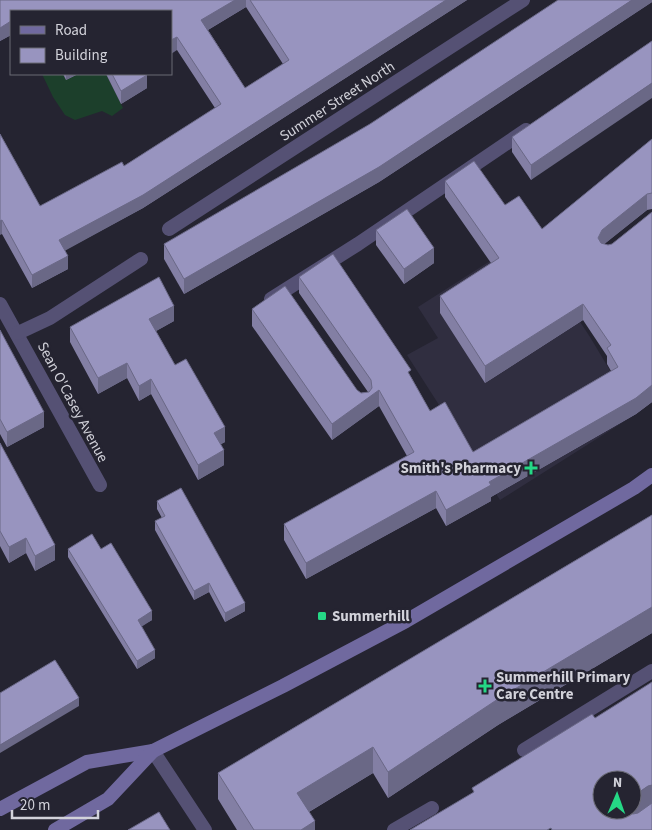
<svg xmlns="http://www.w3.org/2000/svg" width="652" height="830" viewBox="0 0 652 830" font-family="'Source Sans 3',sans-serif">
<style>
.built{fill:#302e40}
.green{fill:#1c3f2b}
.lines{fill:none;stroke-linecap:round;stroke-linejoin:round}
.minor{stroke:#555174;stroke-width:14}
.secondary{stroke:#70699f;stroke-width:14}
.wall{fill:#837fa4;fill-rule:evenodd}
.shaded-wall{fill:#6a6886}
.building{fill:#9894bf;stroke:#6a6886}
.poi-dot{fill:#25d886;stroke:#252431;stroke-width:2}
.labels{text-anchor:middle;stroke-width:5;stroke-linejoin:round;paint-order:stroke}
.street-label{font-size:15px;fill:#d2d2da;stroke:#252431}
.poi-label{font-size:15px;font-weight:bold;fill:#d2d2da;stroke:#252431;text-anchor:start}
</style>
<rect width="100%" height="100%" fill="#252431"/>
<polygon class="built" points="534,233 569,305 590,337 636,414 500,500 407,355 438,338 418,307"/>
<polygon class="green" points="42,74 106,74 123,108 112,116 102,111 75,120 65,115 53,97"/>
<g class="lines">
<g class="minor">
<polyline points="169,229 523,0"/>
<polyline points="271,299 358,244 526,130"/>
<polyline points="0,304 100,485"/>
<polyline points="18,333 50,318 141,259"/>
<polyline points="524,750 652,671"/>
<polyline points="153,751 205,830"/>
<polyline points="394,830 432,808"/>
</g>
<g class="secondary">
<polyline points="0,809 87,762 153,751 283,686 406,621 634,488 652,475"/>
<polyline points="55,830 108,799 153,751"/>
</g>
</g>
<g class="wall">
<path d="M0,0H467L143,208L65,250L68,269L32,288L2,234L0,134L40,206L124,166L215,108L177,50L11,11V35L0,41ZM246,7L283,64L245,88L208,30Z"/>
<polygon points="652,0 652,2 379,182 184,294 164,259 164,244"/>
<polygon points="652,41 531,180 512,152 512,137"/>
<polygon points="63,74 78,74 66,80"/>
<polygon points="106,74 147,74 147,88 121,104"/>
<polygon points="652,139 652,209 647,210 604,244 608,245 612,244 652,212 652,402 636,414 491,497 491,501 446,526 436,508 306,579 284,540 284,524 407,456 379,406 332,440 252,326 252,309 361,393 368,392 299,293 299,277 411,377 430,411 473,452 611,371 607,364 607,356 583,320 485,383 440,313 440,296 491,263 445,197 445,181 505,205 542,229"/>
<polygon points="376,230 434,263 404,284 376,245"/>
<polygon points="174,321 156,331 175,365 225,442 221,444 224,465 198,480 151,394 139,401 127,378 98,394 70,342 70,327"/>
<polygon points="0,330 44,427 7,447 0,434"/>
<polygon points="0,443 55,560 35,571 26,553 9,563 0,546"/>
<polygon points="157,501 245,611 225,622 209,592 194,600 155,530 155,521 162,518 157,509"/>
<polygon points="652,515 652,633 498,725 388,798 373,773 309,812 315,830 237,830 218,799 218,773"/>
<polygon points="68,549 101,549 152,620 141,626 155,658 137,669 68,557"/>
</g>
<g class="shaded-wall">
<polygon points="235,0 246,0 246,7 201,34 201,20"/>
<polygon points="446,0 467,0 143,208 59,254 59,240"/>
<polygon points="632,0 652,0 652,2 379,182 184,294 184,279"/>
<polygon points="11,21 11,35 0,41 0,28"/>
<polygon points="177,37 177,50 171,54 171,40"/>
<polygon points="66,74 78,74 66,80"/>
<polygon points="147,75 147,88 121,104 121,91"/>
<polygon points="652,83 652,98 531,180 531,165"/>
<polygon points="647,194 647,210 602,246 598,238 602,230"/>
<polygon points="2,220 2,234 0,235 0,221"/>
<polygon points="434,248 434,263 404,284 404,269"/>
<polygon points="68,256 68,269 32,288 32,275"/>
<polygon points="583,304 583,320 485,383 485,366"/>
<polygon points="174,306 174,321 149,335 149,319"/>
<polygon points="127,363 127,378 98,394 98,378"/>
<polygon points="151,379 151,394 139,401 139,386"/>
<polygon points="652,385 652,402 636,414 491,497 491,501 446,526 446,510 489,482"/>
<polygon points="379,390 379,406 332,440 332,424"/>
<polygon points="44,412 44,427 7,447 7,432"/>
<polygon points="225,427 225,442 214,448 214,433"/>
<polygon points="224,450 224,465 198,480 198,465"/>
<polygon points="436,491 436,508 306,579 306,563"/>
<polygon points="26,538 26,553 9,563 9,547"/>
<polygon points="55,545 55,560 35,571 35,556"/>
<polygon points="209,583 209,592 194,600 194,591"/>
<polygon points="245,603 245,611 225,622 225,613"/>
<polygon points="652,607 652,633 498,725 388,798 388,772 498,699"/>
<polygon points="152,611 152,620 138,629 138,620"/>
<polygon points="155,650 155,658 137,669 137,661"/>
<polygon points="79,698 79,706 0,753 0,745"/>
<polygon points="373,747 373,773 297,819 297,793"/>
<polygon points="652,785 652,809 626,826 624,810 632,810 632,797 648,786"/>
<polygon points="315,821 315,830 301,830"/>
</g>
<g class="building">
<polygon points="0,0 235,0 201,20 245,88 289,60 250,0 446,0 143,195 59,240 68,256 32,275 2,220 0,221 0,134 40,206 122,162 124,166 221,104 177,37 171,40 171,11 11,11 11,21 0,28"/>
<polygon points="558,0 632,0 379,167 184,279 164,244 370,124"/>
<polygon points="652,41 652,83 531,165 512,137"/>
<polygon points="112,74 147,74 147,75 121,91"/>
<polygon points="652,139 652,193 647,194 602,230 598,238 601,243 608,245 612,244 652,212 652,385 636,398 489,482 491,485 446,510 436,491 306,563 284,524 414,452 379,390 332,424 252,309 285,286 357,390 361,393 369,392 372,388 371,380 299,277 333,254 411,370 408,372 430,411 445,402 473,452 618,367 607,348 611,345 583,304 485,366 440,296 499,258 445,181 474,161 505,205 519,196 542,229"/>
<polygon points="407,209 434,248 404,269 376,230"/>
<polygon points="159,277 174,306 149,319 175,365 186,359 225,427 214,433 224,450 198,465 151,379 139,386 127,363 98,378 70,327"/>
<polygon points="0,330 44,412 7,432 0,419"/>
<polygon points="0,443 55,545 35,556 26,538 9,547 0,531"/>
<polygon points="181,488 245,603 225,613 209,583 194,591 155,521 165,516 157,501"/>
<polygon points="652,515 652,607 498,699 388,772 373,747 297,793 315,821 301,830 254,830 218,773"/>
<polygon points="92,534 101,549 111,543 152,611 138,620 155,650 137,661 68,549"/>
<polygon points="55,660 79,698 0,745 0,693"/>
<polygon points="652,682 652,785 648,786 632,797 632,780 602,780 602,810 627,810 629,813 633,814 638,813 652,803 652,830 552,830 551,828 547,830 410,830 474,792 472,788 592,714 595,718"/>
<polygon points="159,812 170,830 128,830"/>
</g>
<g class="poi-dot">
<path d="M528.5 460.5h5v5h5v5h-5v5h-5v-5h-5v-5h5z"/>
<rect x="317" y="611" width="10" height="10" rx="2.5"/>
<path d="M482.5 678.5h5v5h5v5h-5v5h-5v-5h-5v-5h5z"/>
</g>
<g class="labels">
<g class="street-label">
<text transform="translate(337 101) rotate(-33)" y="5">Summer Street North</text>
<text transform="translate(73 402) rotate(62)" y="5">Sean O'Casey Avenue</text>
</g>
<g class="poi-label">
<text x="521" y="473" text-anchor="end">Smith's Pharmacy</text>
<text x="332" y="621">Summerhill</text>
<text x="496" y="682">Summerhill Primary<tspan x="496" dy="17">Care Centre</tspan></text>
</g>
</g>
<rect x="10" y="10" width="162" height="65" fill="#252431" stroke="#6a6a75"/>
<rect x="20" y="26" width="25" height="8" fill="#70699f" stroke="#6a6a75"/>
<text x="55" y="35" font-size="15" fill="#d2d2da">Road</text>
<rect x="20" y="48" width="25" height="15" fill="#9894bf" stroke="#6a6a75"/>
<text x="55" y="60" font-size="15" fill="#d2d2da">Building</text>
<g transform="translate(617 795) rotate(2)"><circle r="24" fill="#252431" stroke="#6a6a75"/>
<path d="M0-4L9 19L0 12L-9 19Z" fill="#25d886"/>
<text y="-8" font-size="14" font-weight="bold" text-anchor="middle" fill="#d2d2da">N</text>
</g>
<path d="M12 810v8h86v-8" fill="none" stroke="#d2d2da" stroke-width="2.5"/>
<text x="20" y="810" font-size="15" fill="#d2d2da" stroke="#252431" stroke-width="4" paint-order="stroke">20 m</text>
</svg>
